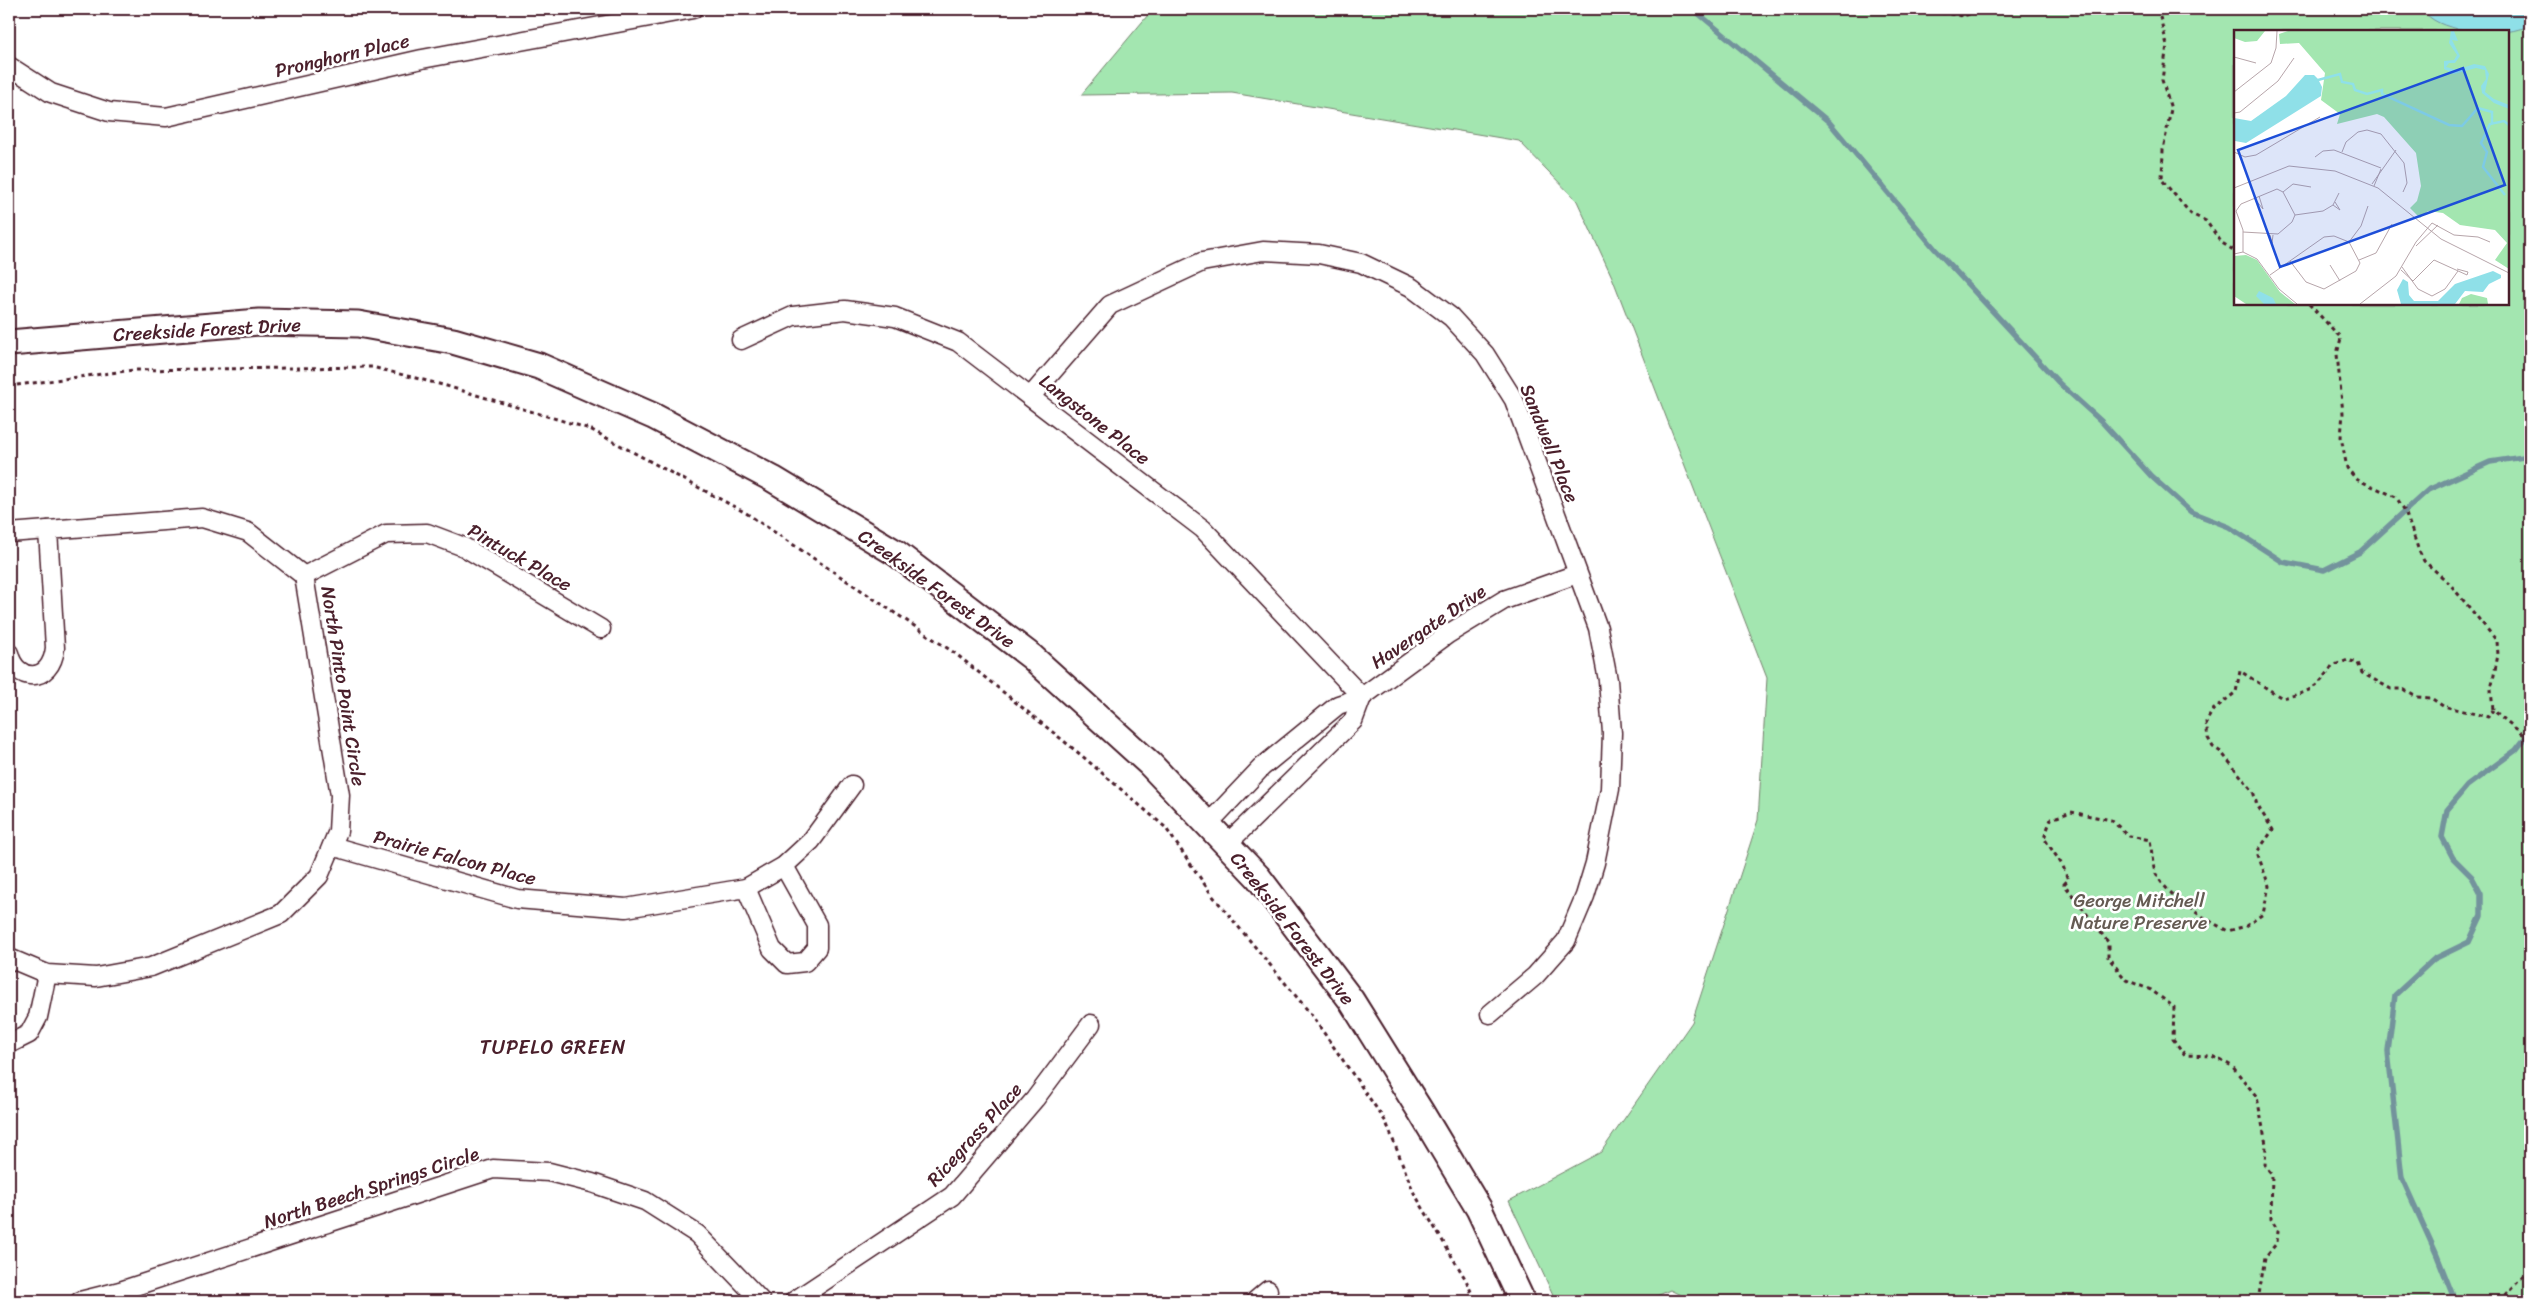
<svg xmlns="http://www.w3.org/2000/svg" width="2539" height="1310" viewBox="0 0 2539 1310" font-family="Sriracha,sans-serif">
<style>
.green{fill:#a3e6b0;stroke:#76826e;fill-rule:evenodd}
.water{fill:#8fe0e8;stroke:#73939c}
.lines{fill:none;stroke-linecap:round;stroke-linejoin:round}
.stream{stroke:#73939c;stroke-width:5.5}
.street-casing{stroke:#4a1f2b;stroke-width:21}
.secondary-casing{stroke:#4a1f2b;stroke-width:29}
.path{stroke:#4a1f2b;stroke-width:3;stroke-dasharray:4 4;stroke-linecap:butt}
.street{stroke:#fff;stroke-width:18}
.secondary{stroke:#fff;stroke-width:25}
.labels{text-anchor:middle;stroke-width:5;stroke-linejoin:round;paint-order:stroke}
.street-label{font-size:19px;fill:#4a1f2b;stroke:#fff}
.park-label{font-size:19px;fill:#655b53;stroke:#fff}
.neighbourhood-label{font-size:20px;letter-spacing:1px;fill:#4a1f2b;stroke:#fff}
.inset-river{fill:none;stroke:#8fe0e8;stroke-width:2.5}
.inset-road{fill:none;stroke:#b7a5aa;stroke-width:1}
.view{fill:#1d4ed8;fill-opacity:0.15;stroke:#1d4ed8;stroke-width:2.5}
.inset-edge{fill:none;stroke:#4a1f2b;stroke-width:2.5}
</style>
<rect width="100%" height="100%" fill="#fff"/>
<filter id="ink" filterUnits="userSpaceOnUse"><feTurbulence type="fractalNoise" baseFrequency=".02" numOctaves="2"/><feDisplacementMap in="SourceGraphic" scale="10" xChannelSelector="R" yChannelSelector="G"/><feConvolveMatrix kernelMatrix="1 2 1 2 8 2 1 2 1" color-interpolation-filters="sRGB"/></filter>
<g filter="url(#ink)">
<path class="green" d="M1153,9H2530V1301H1693L1670,1290L1646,1301H1556L1509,1201L1601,1152L1692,1022L1758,820L1767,678L1612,277L1577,201L1519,141L1232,93L1081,95ZM2235,31H2508V304H2235Z"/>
<path class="water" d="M2422,9H2530V28C2523,27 2518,30 2511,31C2485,33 2438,33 2422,9Z"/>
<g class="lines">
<g class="stream">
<polyline points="1693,9 1829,122 1935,249 2060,384 2101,421 2151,476 2191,512 2229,527 2283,562 2324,570 2360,552 2428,490 2490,462 2530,456"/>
<polyline points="2455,1301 2436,1253 2402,1178 2388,1052 2395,995 2434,959 2469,942 2481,916 2481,894 2472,877 2453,858 2442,837 2447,810 2467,786 2516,750 2530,732"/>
</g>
<defs>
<g id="street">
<polyline points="9,66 51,93 109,112 166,117 422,59 693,9"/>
<polyline points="741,340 793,316 845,310 895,317 958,342 1203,529 1362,697"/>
<polyline points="1031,396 1110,305 1202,262 1263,251 1319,254 1361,263 1411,287 1451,317 1485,354 1514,400 1598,628 1608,680 1612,733 1610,789 1595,863 1585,896 1566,941 1535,976 1490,1014"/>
<polyline points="9,533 202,518 248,532 304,576 340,795 338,831 319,876 281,914 151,967 96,977 47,974 9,958"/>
<polyline points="304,576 386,534 427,533 464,547 601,629"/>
<path d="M9,653C15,682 51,685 55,648L48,530"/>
<polyline points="1208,824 1262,767 1338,705 1362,697 1448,634 1504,600 1577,574"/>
<polyline points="1227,844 1353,721 1362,697"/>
<polyline points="332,846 517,899 626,908 746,888 784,866 811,841 852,785"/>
<polyline points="746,888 772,949 787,964 805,962 817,948 817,925 784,866"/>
<polyline points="9,1042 11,1043 29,1034 38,1017 47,974"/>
<polyline points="80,1301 120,1291 493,1169 549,1172 592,1183 645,1201 697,1234 761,1301"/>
<polyline points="794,1301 952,1196 1035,1099 1091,1024"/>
<polyline points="1255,1301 1268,1290"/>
</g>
<polyline id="secondary" points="9,343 259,322 358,324 453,341 539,366 653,416 773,479 896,553 1032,657 1150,764 1258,877 1351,1000 1421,1112 1479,1209 1522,1301"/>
</defs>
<use href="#street" class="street-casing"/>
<use href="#secondary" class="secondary-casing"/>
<g class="path">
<polyline points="1918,9 1963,16 1985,9"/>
<polyline points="2158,9 2167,45 2162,80 2171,109 2163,150 2162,180 2191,214 2206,221 2222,243 2235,251"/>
<polyline points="2309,304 2341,338 2337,354 2343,413 2341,437 2347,468 2356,479 2396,497 2405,511 2419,551 2424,561 2449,583 2497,641 2498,655 2491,690 2493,710 2530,740"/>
<polyline points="9,386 133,370 372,367 443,385 590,429 746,513 956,654 1081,755 1165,827 1212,895 1310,1013 1386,1122 1414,1193 1466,1280 1475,1301"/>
<path d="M2258,1301L2265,1257L2277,1243L2278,1231L2271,1219L2272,1174L2265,1166L2266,1144L2257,1097L2232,1066L2212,1056L2185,1055L2173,1039L2174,1007L2151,990L2126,980L2108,957V942L2064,884L2068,880L2063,866L2044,838L2051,819L2071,812L2111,820L2129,836L2150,840C2152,850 2152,866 2156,874C2169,898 2205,919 2228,931L2246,926L2263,914L2269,886L2257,852L2273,830L2257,805L2253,791L2221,752L2213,747L2208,738L2206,722L2213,710L2236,692L2240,671L2282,698C2307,693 2318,689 2332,666L2348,660L2358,663L2362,673L2391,689H2403L2416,697L2431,698L2443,706L2488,717L2493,710"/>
<polyline points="2499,1301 2530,1268"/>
</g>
<use href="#street" class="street"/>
<use href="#secondary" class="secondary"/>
</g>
</g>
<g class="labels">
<g class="street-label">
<text transform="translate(342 55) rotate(-13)" y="7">Pronghorn Place</text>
<text transform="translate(207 329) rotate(-3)" y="7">Creekside Forest Drive</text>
<text transform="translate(1095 419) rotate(38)" y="7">Langstone Place</text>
<text transform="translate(1550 443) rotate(68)" y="7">Sandwell Place</text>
<text transform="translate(520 557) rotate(30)" y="7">Pintuck Place</text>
<text transform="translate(937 588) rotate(36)" y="7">Creekside Forest Drive</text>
<text transform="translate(1428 626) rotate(-34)" y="7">Havergate Drive</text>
<text transform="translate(344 686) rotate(81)" y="7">North Pinto Point Circle</text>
<text transform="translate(455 857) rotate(15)" y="7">Prairie Falcon Place</text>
<text transform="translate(1293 928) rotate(52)" y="7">Creekside Forest Drive</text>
<text transform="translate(974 1134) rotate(-48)" y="7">Ricegrass Place</text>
<text transform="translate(371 1187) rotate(-18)" y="7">North Beech Springs Circle</text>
</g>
<g class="park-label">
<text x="2139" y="907">George Mitchell<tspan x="2139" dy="22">Nature Preserve</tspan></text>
</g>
<g class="neighbourhood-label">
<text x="553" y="1054">TUPELO GREEN</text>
</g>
</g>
<g transform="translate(2234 30)">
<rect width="275" height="275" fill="#fff"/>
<path d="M0,1H31L23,11L11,12L0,8ZM54,1H275V239L261,230L273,213L261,200L226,195L209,183L194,181L186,188L176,178L183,171L187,156L182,123L150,87L143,84L103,94L106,84L87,70L91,43L65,13L46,14L45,4ZM12,225L23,230L46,262L61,274H12L0,266V226ZM237,264L253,268L254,274H225L228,268Z" fill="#a3e6b0"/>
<path d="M217,1H220L224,11L218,10L226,26L221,33H215L212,37L223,40L240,34L251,36L255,44L251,62L260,69L275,75V79L260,73L248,63L247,56L252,49L251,40L242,38L220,44L210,39V31L220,30L223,25L215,13ZM71,45H80L84,49L88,57L87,66L12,113L1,111L0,88L17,91L52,66ZM259,241L267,245V248L255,254L249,262L231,261L221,274H167L163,260L169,249L174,252L175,265L180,271H204L221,254ZM25,261L39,268L42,274H30L22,266Z" fill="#8fe0e8"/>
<path class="inset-river" d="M84,50L106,44L108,52L119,54L121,60L133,64L148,60V64L215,95L228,96L244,78L258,82V93M271,165L249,137L253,122L247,113L256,94L270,91L275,95"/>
<path class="inset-road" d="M0,27L22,33M0,62L37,33L42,18L43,1M0,83L6,82L44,51L60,28M0,122L11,127L22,125L86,87M108,122L112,112L124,102L133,100L147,104L170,133L173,153L169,162M81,127L89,121L100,120L147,138M138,154L162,120M140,156L147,139M0,158L55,136L101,141L144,158L207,209L275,243M49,162L59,154L77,157M20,168L29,179L25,166M99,175L106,180L101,172M2,181L7,174L43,159L49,162L61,185M2,181L9,200V222M61,185L89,181L99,175L105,163M9,202L44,204L58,192L61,185M36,205L38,213L39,205M115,212L127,196L134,176M182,216L204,195M0,224L9,222L23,229L45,259L63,274M125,230L142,223L158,194M96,235L106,251M168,237L184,259L198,266L211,259L224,241M167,240L179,251M36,245L90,207L100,206L115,212L126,233L122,241L90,259L72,252L56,231M179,251L200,230L233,245L234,242L223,239M126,274L162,246L182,212L198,193L220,205L244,207L256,212"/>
<path class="view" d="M229,38L271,155L46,237L4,120Z"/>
<rect width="275" height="275" class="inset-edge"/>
</g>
<rect width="2539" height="1310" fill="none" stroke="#fff" stroke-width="30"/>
<rect x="15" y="15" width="2509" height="1280" fill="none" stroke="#4a1f2b" stroke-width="2" filter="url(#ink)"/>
</svg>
